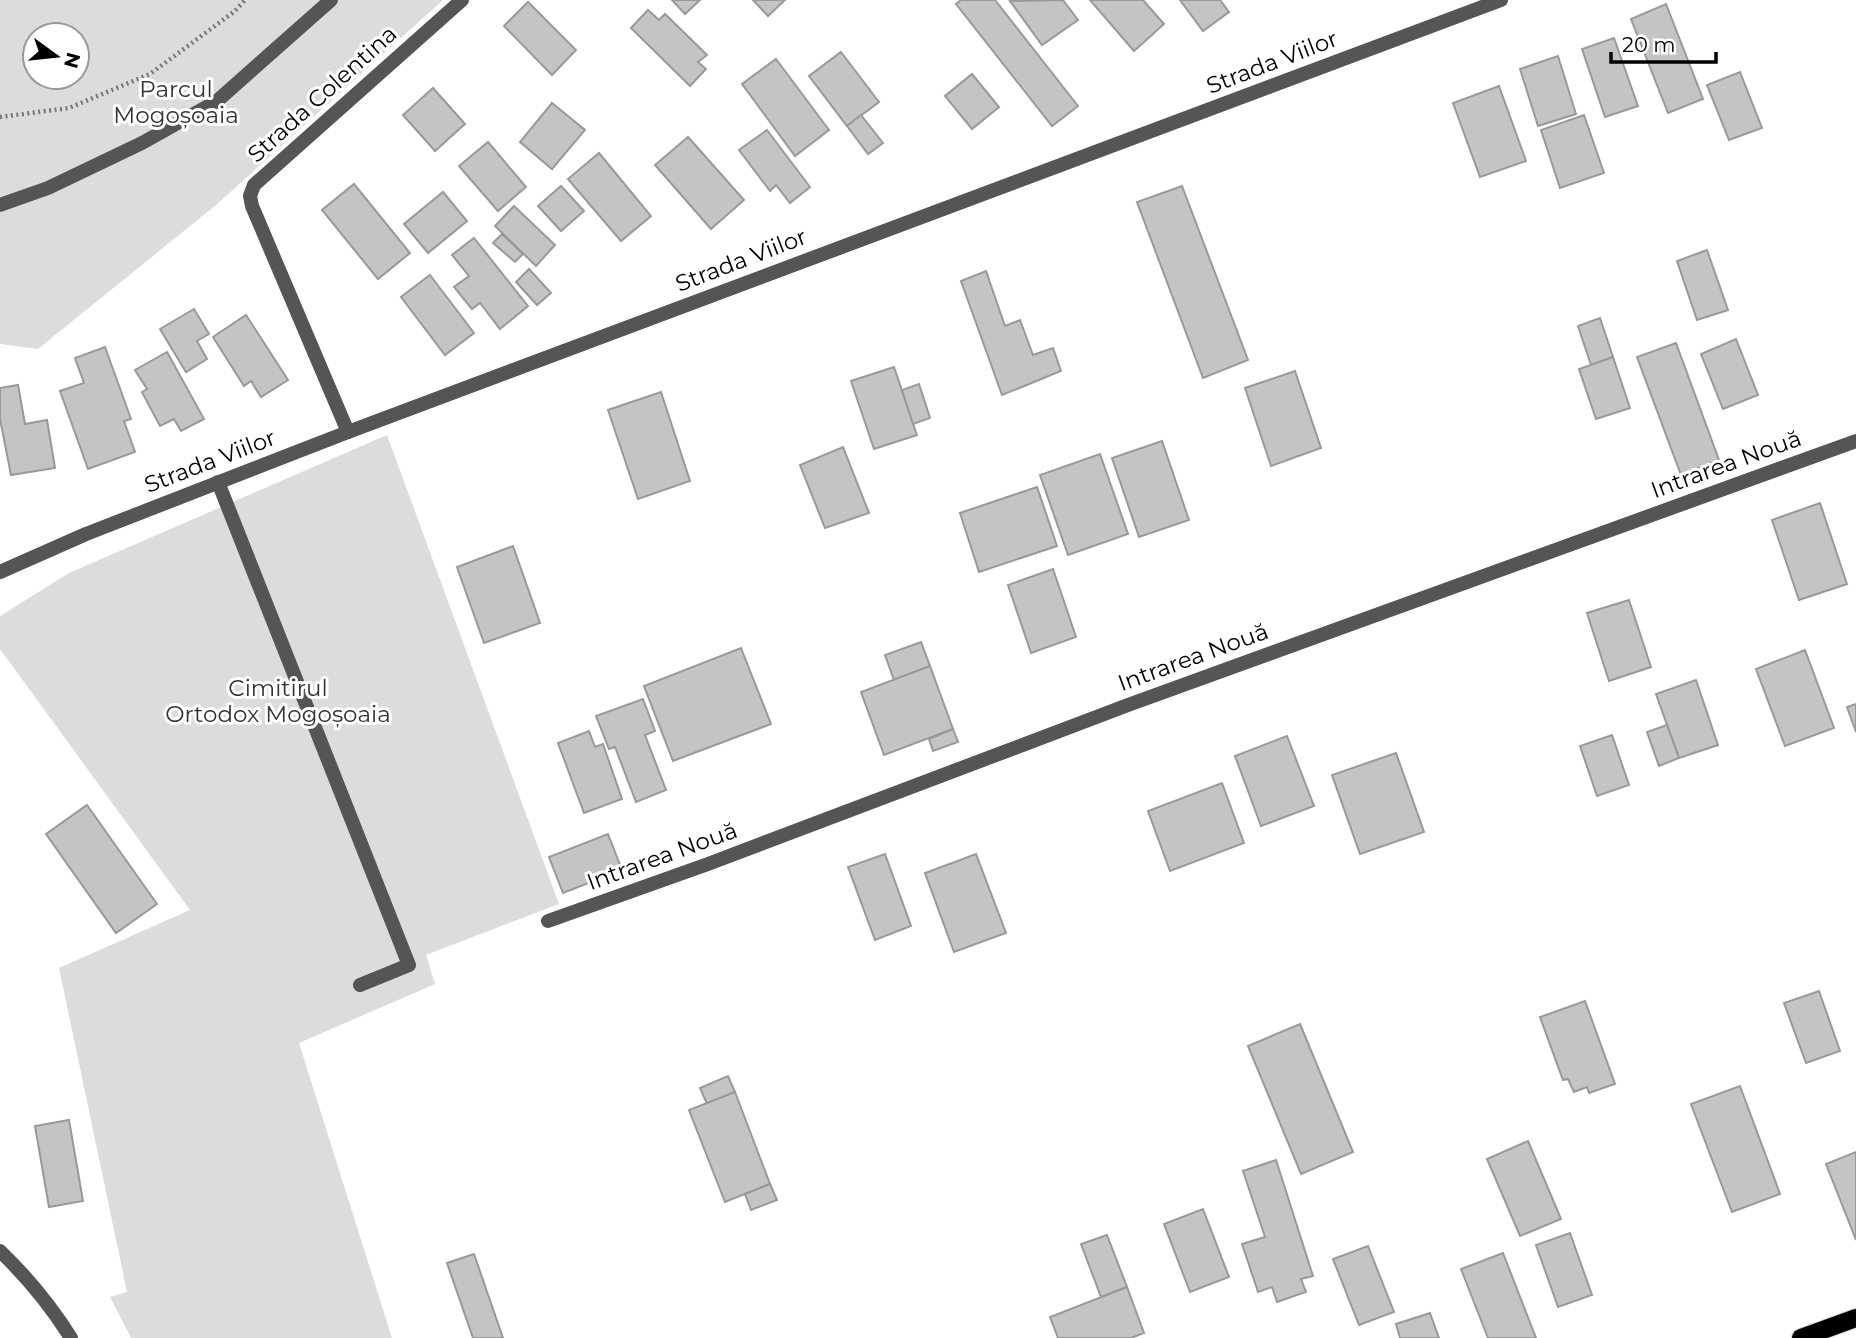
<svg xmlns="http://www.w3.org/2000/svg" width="1856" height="1338" viewBox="0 0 1856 1338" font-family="Montserrat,sans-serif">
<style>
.green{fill:#dcdcdc;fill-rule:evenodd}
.building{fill:#c4c4c4;stroke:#999;stroke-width:2}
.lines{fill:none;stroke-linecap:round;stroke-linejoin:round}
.primary-casing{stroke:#dbdbdb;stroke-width:20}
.path{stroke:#777;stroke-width:4.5;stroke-dasharray:2 3.5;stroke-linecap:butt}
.service{stroke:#555;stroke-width:14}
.minor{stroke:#555;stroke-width:14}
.tertiary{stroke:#555;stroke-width:14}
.primary{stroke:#000;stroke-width:18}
.labels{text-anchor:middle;stroke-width:6;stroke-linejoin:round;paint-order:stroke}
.street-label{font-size:23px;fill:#000;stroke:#fff}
.park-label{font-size:23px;fill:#333;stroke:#fff}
</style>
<rect width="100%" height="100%" fill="#fff"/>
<g class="green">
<path d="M0,0H443L216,205L38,349L0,344ZM35,35H77V77H35Z"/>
<polygon points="387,435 559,904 426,955 435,984 299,1043 392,1338 131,1338 110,1297 127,1292 59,968 190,910 0,649 0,616 69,573"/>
</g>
<g class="building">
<polygon points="672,0 700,0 685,14"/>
<polygon points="753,0 785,0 768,16"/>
<polygon points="961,0 995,0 1078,106 1052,126 956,4"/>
<polygon points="1063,0 1078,20 1042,45 1010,1"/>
<polygon points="1090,0 1143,0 1164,24 1134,51"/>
<polygon points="1180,0 1220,0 1229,12 1203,31"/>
<polygon points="528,2 576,50 552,75 504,26"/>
<polygon points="1666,4 1703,99 1668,113 1631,19"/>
<polygon points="648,10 659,20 665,14 707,55 698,62 706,69 690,86 631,28"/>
<polygon points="1614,38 1638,106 1605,117 1582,49"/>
<polygon points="841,52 879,102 847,126 809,76"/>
<polygon points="1558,56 1576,114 1538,126 1520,69"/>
<polygon points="776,59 829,130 795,156 742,84"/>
<polygon points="1740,72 1762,128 1729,140 1707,85"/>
<polygon points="972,74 999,107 972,129 945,96"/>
<polygon points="1499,86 1526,161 1480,177 1453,103"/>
<polygon points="433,88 465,124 435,151 403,115"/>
<polygon points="552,103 585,130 552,169 520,142"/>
<polygon points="861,115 883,143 868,154 847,126"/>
<polygon points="1584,115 1604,173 1560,188 1541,130"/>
<polygon points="767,130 810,187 790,203 776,185 770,191 739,150"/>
<polygon points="688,137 744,200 711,229 655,165"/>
<polygon points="488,142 526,187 498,211 459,166"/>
<polygon points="599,153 651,216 621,241 568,179"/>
<polygon points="354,184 410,253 378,279 322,210"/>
<polygon points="561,186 584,211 561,231 538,206"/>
<polygon points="1182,186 1248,360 1203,378 1137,202"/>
<polygon points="443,192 467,221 428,253 404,224"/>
<polygon points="514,206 555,245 536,266 495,226"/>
<polygon points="502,234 523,254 515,262 493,243"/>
<polygon points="474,238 528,306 500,329 480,303 472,309 454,287 469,276 452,255"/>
<polygon points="1707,250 1728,310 1697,320 1677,261"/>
<polygon points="529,269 551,293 537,305 516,282"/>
<polygon points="986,271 1005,326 1020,320 1033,355 1053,348 1061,371 1002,395 961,281"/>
<polygon points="430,275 474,333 445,355 401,297"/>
<polygon points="194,309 209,334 197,341 207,359 186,372 160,329"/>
<polygon points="246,315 288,380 261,397 251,381 244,386 213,337"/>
<polygon points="1600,318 1613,357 1591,365 1578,326"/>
<polygon points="1736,339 1758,395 1723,409 1701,354"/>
<polygon points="1676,343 1719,460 1681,475 1637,357"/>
<polygon points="105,347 131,419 124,421 135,452 88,469 60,391 84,383 75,358"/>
<polygon points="167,352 204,419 181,431 174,419 160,426 142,392 147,389 135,370"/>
<polygon points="1613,357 1630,408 1596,419 1579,369"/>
<polygon points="894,367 917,435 874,449 851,381"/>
<polygon points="1295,371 1321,448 1271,466 1245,388"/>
<polygon points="919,384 930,418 913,424 902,390"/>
<polygon points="18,385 25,424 47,420 55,468 11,475 0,419 0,388"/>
<polygon points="661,392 690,481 638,499 608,410"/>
<polygon points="1162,441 1189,520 1139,537 1112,458"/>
<polygon points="843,447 869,513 825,528 800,465"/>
<polygon points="1100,454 1128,534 1068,555 1040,475"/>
<polygon points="1037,487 1057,546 979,572 960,513"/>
<polygon points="1820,503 1847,584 1799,600 1772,520"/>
<polygon points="513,546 540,623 484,643 457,567"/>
<polygon points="1053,569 1076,637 1031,653 1008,585"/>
<polygon points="1629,600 1651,667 1609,681 1587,613"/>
<polygon points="921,642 930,666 894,680 885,655"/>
<polygon points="741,648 771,724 673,761 644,686"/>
<polygon points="1805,650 1834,728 1785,746 1756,669"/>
<polygon points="930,666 953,729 884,755 861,692"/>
<polygon points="1696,680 1718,745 1679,758 1656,694"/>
<polygon points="643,699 655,731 645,735 666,790 636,802 615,747 609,749 596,716"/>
<polygon points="1856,704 1856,732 1847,707"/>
<polygon points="1667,725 1679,758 1659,766 1647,732"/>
<polygon points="953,729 958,742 933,751 929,739"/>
<polygon points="589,731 595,747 603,744 622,799 584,813 558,743"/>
<polygon points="1612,735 1629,785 1597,796 1580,746"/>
<polygon points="1287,736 1314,806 1261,826 1235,756"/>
<polygon points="1396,753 1424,832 1360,854 1332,775"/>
<polygon points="1222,783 1244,843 1170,871 1148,811"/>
<polygon points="87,805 157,904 116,933 46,834"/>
<polygon points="608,834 622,870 563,893 549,857"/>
<polygon points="885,854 911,926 875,940 848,867"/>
<polygon points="976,854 1006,933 954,952 925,873"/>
<polygon points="1819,991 1840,1051 1806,1063 1784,1003"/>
<polygon points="1585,1001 1615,1084 1589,1093 1587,1087 1574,1092 1568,1079 1563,1080 1540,1017"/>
<polygon points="1300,1024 1353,1152 1301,1174 1248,1046"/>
<polygon points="728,1076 735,1092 707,1104 700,1088"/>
<polygon points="1740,1086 1780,1194 1732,1212 1691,1104"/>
<polygon points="735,1092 770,1184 725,1202 689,1110"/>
<polygon points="69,1120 83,1201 49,1207 35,1126"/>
<polygon points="1528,1141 1561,1219 1520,1236 1487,1159"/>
<polygon points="1856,1152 1856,1240 1826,1164"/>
<polygon points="1276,1160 1313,1276 1301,1279 1306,1292 1277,1302 1272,1287 1258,1292 1242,1244 1265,1237 1243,1171"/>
<polygon points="770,1184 777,1200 751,1210 745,1194"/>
<polygon points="1203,1209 1229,1277 1190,1292 1164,1224"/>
<polygon points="1570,1233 1592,1295 1558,1307 1536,1245"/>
<polygon points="1107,1235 1127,1287 1101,1297 1081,1244"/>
<polygon points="1368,1246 1394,1312 1359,1325 1333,1259"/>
<polygon points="1503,1253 1536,1338 1488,1338 1461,1269"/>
<polygon points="474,1254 503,1338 473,1338 447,1263"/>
<polygon points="1127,1287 1144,1333 1131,1338 1058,1338 1050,1317"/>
<polygon points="1430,1313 1439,1338 1400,1338 1396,1324"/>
</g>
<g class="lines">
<defs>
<polyline id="primary" points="1801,1338 1856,1318"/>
</defs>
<use href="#primary" class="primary-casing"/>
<polyline class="path" points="0,117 69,108 150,74 235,11 245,0"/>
<g class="service">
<polyline points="0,205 48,188 142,143 217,101 331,0"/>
<polyline points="218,482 409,965 360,985"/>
</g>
<g class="minor">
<polyline points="348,432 252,206 250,196 254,185 462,0"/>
<polyline points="0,572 86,534 348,432 1501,0"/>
<polyline points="548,921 708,864 1128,705 1856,441"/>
</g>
<path class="tertiary" d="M0,1251C27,1277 51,1306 71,1338"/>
<use href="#primary" class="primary"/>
</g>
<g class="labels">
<g class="street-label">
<text transform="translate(1272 62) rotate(-21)" y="8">Strada Viilor</text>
<text transform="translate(322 94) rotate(-42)" y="8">Strada Colentina</text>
<text transform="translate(741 260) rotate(-21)" y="8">Strada Viilor</text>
<text transform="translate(210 461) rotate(-21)" y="8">Strada Viilor</text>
<text transform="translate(1726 464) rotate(-20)" y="8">Intrarea Nouă</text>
<text transform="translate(1193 657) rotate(-20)" y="8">Intrarea Nouă</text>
<text transform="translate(662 856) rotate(-20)" y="8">Intrarea Nouă</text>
</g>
<g class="park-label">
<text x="176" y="97">Parcul<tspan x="176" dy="26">Mogoșoaia</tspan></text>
<text x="278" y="696">Cimitirul<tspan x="278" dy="26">Ortodox Mogoșoaia</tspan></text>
</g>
</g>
<g transform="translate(56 56) rotate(105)"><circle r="33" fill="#ffffff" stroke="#999999" stroke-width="2"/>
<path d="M0-5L12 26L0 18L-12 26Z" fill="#000000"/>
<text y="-10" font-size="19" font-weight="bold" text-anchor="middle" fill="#000000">N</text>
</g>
<path d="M1611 52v10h105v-10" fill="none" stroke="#000000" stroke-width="3.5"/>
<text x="1622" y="52" font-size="21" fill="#000000" stroke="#ffffff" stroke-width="5" paint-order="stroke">20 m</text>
</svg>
